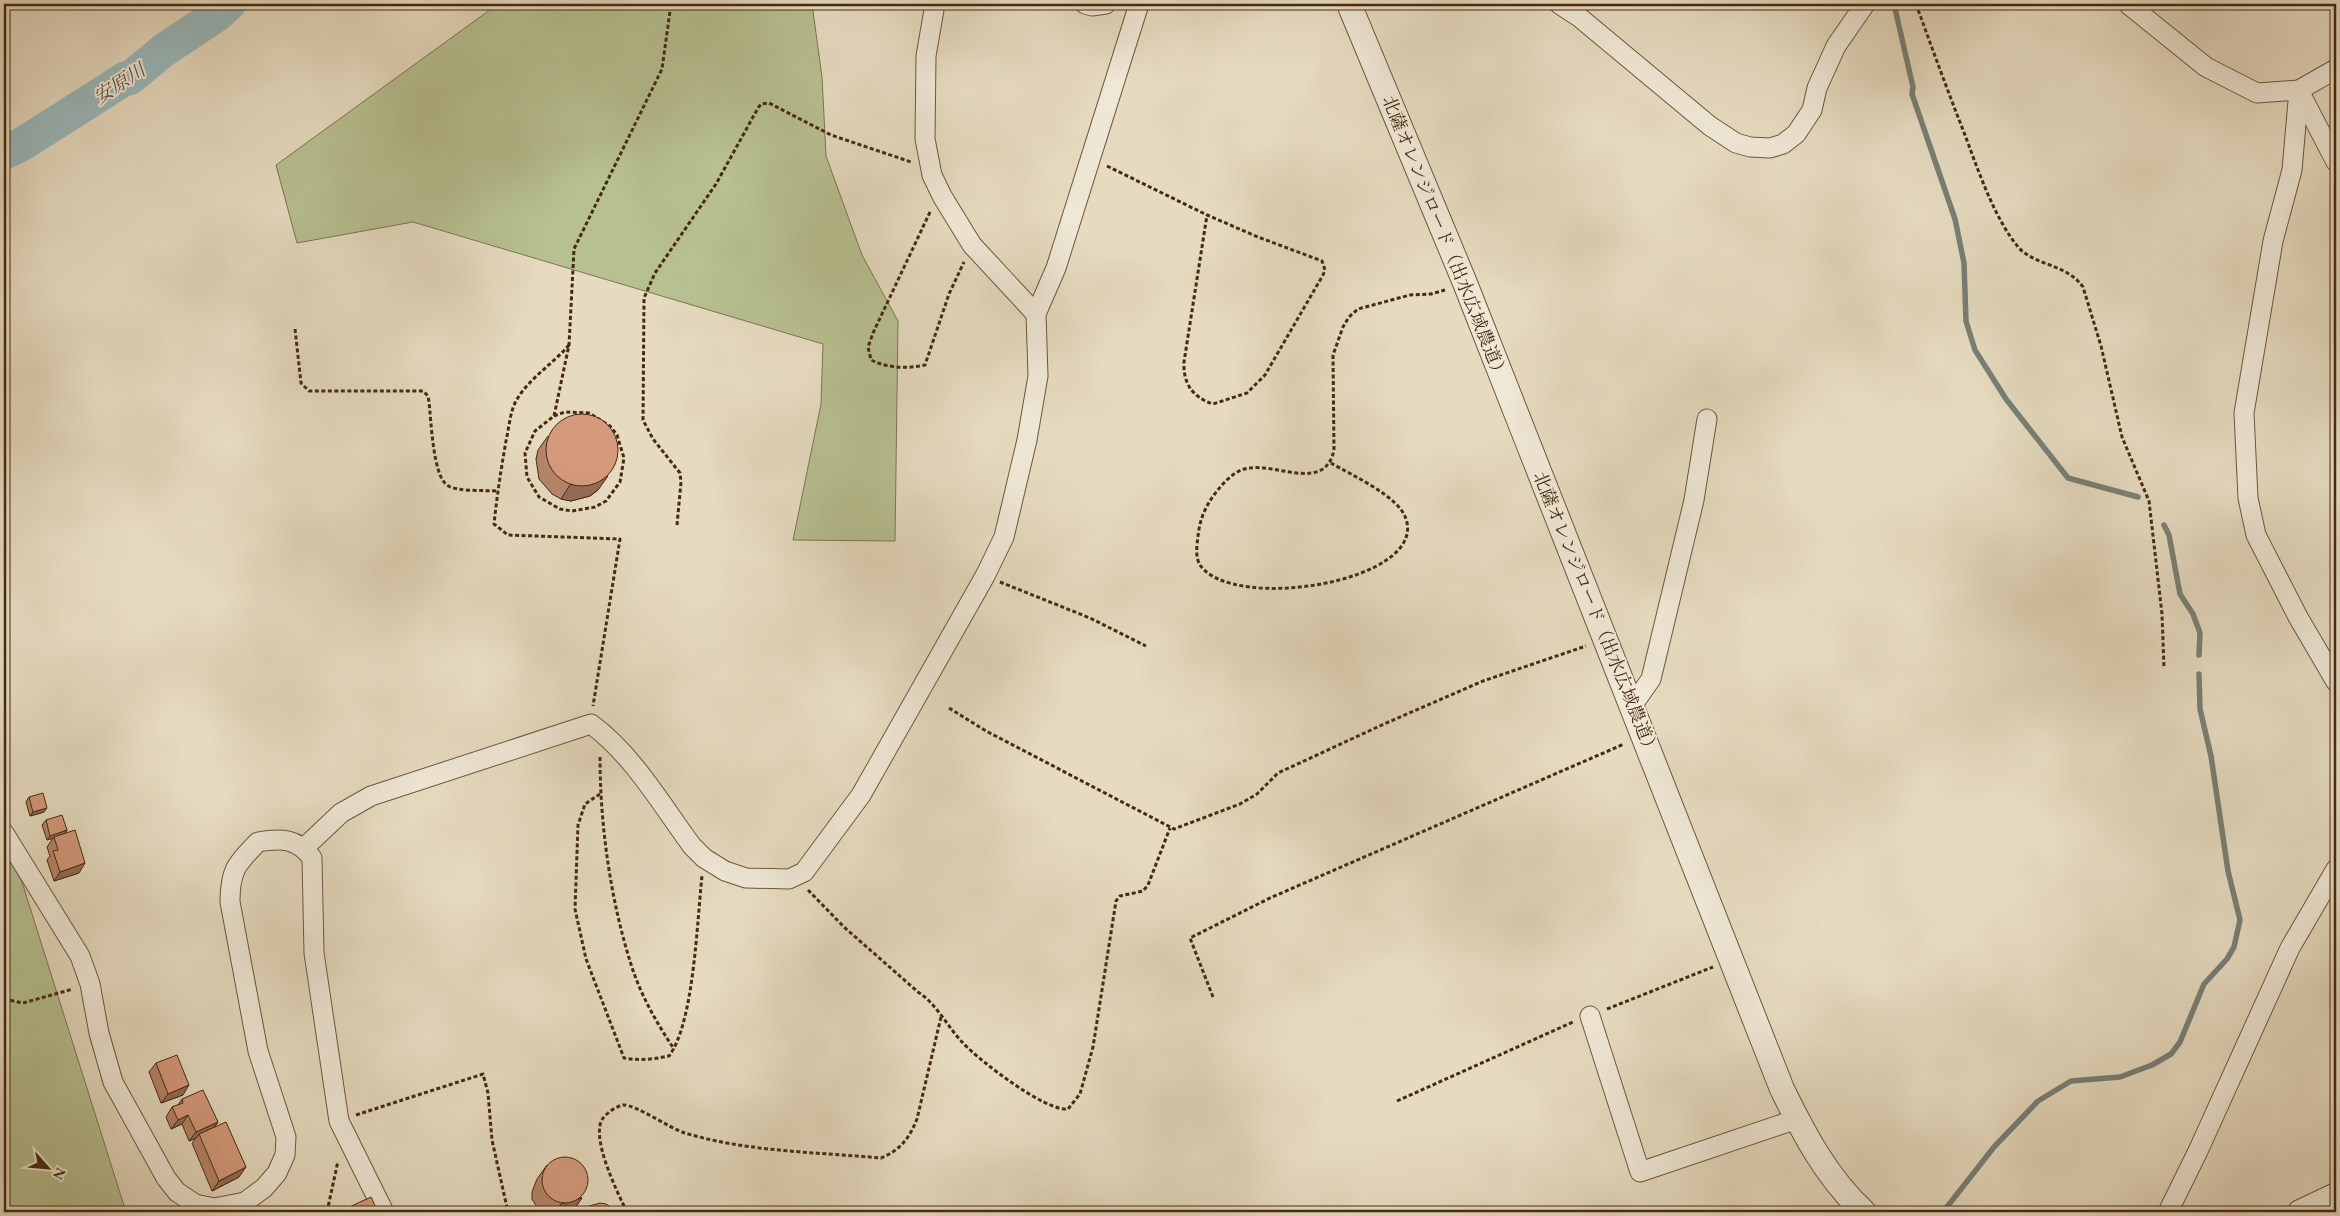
<svg xmlns="http://www.w3.org/2000/svg" width="2340" height="1216" viewBox="0 0 2340 1216" font-family="'EB Garamond','Noto Serif JP',serif">
<style>
.green{fill:#b7c091;stroke:#7e7550}
.lines{fill:none;stroke-linecap:round;stroke-linejoin:round}
.stream{stroke:#788077;stroke-width:5.5}
.river{stroke:#9ab9bc;stroke-width:34}
.minor-casing{stroke:#6e563c;stroke-width:21}
.tertiary-casing{stroke:#6e563c;stroke-width:26}
.path{stroke:#462a10;stroke-width:3;stroke-dasharray:4 2.5;stroke-linecap:butt}
.minor{stroke:#efe8d6;stroke-width:19}
.tertiary{stroke:#efe8d6;stroke-width:24}
.wall{fill:#b6846a;stroke:#462a10}
.shaded-wall{fill:#946c56;stroke:#462a10}
.building{fill:#d49a7b;stroke:#462a10}
.labels{text-anchor:middle;stroke-width:4;stroke-linejoin:round;paint-order:stroke}
.street-label{font-size:18px;fill:#462a10;stroke:#efe8d6}
.water-label{font-size:19px;font-style:italic;fill:#5b4e3b;stroke:#efe8d6}
</style>
<rect width="100%" height="100%" fill="#e6dbc0"/>
<filter id="stains"><feTurbulence type="fractalNoise" baseFrequency=".004" numOctaves="4"/><feColorMatrix values="0 0 0 0 .2 0 0 0 0 .09 0 0 0 0 .02 0 0 0 .5 -.17"/></filter>
<radialGradient id="worn" r=".72"><stop offset=".6" stop-color="#630" stop-opacity="0"/><stop offset="1" stop-color="#630" stop-opacity=".3"/></radialGradient>
<g class="green">
<polygon points="498,4 812,4 822,77 826,156 862,255 898,321 895,541 793,540 821,404 823,344 413,222 297,243 276,165"/>
<polygon points="4,825 126,1212 4,1212"/>
</g>
<g class="lines">
<g class="stream">
<polyline points="1894,4 1913,87 1912,94 1955,219 1964,263 1966,321 1975,350 2006,399 2068,478 2138,497"/>
<polyline points="2164,525 2169,535 2180,594 2193,614 2200,633 2199,655"/>
<polyline points="1943,1212 1994,1147 2038,1101 2071,1081 2120,1077 2152,1065 2171,1054 2180,1042 2204,984 2227,959 2234,947 2240,920 2228,871 2211,756 2200,709 2199,674"/>
</g>
<polyline class="river" points="4,153 24,143 126,78 130,78 164,50 218,14 229,4"/>
<defs>
<g id="minor">
<polyline points="935,4 926,56 925,139 932,175 942,196 972,245 1036,314"/>
<polyline points="1085,4 1092,6 1106,4"/>
<polyline points="1559,4 1579,17 1710,126 1736,143 1750,147 1770,148 1783,144 1796,134 1812,110 1817,88 1836,46 1865,4"/>
<polyline points="2128,4 2206,67 2257,93 2299,90 2336,69"/>
<polyline points="2299,90 2292,170 2273,241 2244,413 2248,498 2256,535 2298,617 2336,682"/>
<polyline points="2299,91 2336,162"/>
<polyline points="1632,706 1651,679 1694,500 1707,419"/>
<path d="M4,833L80,956L90,984L99,1033L113,1082L166,1178L177,1192L195,1204L214,1208L245,1202L264,1188L277,1173L285,1155L286,1137L258,1051L230,902C230,871 236,864 258,842C281,838 297,838 312,858L314,953L339,1121L384,1212"/>
<path d="M304,848L341,813L371,796L591,724C633,755 661,804 692,846L704,858L725,871L746,878L789,879L804,872L861,795L985,576L1004,537L1027,440L1038,376L1036,314L1056,268L1139,4"/>
<polyline points="1590,1016 1640,1172 1797,1119"/>
<polyline points="2168,1212 2198,1151 2290,948 2336,869"/>
</g>
<g id="tertiary">
<path d="M1349,4L1465,283L1782,1089C1804,1134 1827,1178 1864,1212"/>
<polyline points="2300,1212 2336,1195"/>
</g>
</defs>
<use href="#minor" class="minor-casing"/>
<use href="#tertiary" class="tertiary-casing"/>
<g class="path">
<path d="M1916,4C1932,48 1948,92 1965,135C1978,170 1995,220 2019,248C2036,266 2067,264 2083,287L2101,346L2122,437L2149,501L2162,614L2164,668"/>
<path d="M1107,166L1207,215L1258,237L1322,261L1325,270L1323,275L1265,375L1247,393L1213,404C1192,397 1183,383 1184,362L1207,215"/>
<path d="M930,212L873,333L868,347L871,360C887,368 907,369 925,365L949,294L964,262"/>
<path d="M295,329L301,383L309,391H423L428,396L429,402C431,419 433,476 447,485C456,492 485,490 497,491"/>
<path d="M569,345C553,364 528,379 516,401C510,412 509,428 506,441C501,469 497,496 494,524L508,535L620,539L593,706"/>
<polyline points="554,416 565,412 589,413 610,426 617,435 624,458 620,482 606,501 595,507 572,511 560,509 539,497 527,477 525,453 535,431 554,416 569,345 574,249 662,69 671,4"/>
<path d="M1331,463C1351,475 1399,496 1406,519C1427,582 1233,613 1200,565C1195,557 1197,545 1198,536C1200,518 1206,505 1217,491C1225,481 1236,469 1250,468C1279,464 1325,492 1334,450L1333,355L1343,327L1349,317L1358,309L1410,295L1431,294L1445,290"/>
<polyline points="677,525 681,482 680,473 653,439 643,420 644,298 655,273 716,184 758,108 761,104 769,103 831,135 911,162"/>
<polyline points="1000,582 1090,618 1146,646"/>
<polyline points="949,708 986,731 1174,829 1240,804 1257,794 1278,773 1384,724 1483,681 1586,646"/>
<path d="M600,757C600,823 610,897 630,961C639,992 656,1022 674,1049"/>
<path d="M600,794L585,804L578,825L575,909L586,959L624,1058C640,1061 654,1059 669,1056C694,1023 697,921 702,876"/>
<path d="M808,890L844,927L918,992C937,1004 948,1028 964,1044C980,1061 1046,1112 1068,1109L1080,1094L1093,1047L1116,901L1120,896L1143,891L1148,885L1170,828"/>
<polyline points="1213,997 1190,938 1270,898 1624,744"/>
<polyline points="4,999 23,1003 73,989"/>
<polyline points="1607,1009 1713,967"/>
<polyline points="1397,1101 1573,1022"/>
<polyline points="356,1115 483,1074 488,1093 492,1140 508,1212"/>
<polyline points="327,1212 338,1161"/>
<path d="M627,1212C618,1194 588,1133 604,1117C608,1112 617,1106 623,1105C635,1104 669,1128 685,1133C748,1152 816,1152 881,1158C900,1150 909,1139 917,1119L941,1017"/>
</g>
<use href="#minor" class="minor"/>
<use href="#tertiary" class="tertiary"/>
</g>
<g class="wall">
<polygon points="548,436 598,490 590,496 571,501 561,499 552,494 539,479 536,459 538,450"/>
<polygon points="29,797 44,812 30,816 26,802"/>
<polygon points="46,820 67,830 65,834 79,873 54,881 47,860 50,856 47,847 53,838 47,840 42,825"/>
<polygon points="156,1063 183,1095 161,1103 149,1072"/>
<polygon points="182,1099 218,1122 214,1128 239,1177 212,1191 192,1143 196,1138 189,1141 182,1124 171,1129 166,1117 172,1107 178,1105"/>
<polygon points="547,1165 582,1198 572,1212 540,1212 532,1199 532,1192 537,1179"/>
</g>
<g class="shaded-wall">
<polygon points="608,476 598,490 590,496 571,501 561,499 570,485"/>
<polygon points="47,808 44,812 30,816 33,812"/>
<polygon points="67,830 64,835 47,840 50,836"/>
<polygon points="85,863 79,873 54,881 60,872"/>
<polygon points="189,1085 183,1095 161,1103 168,1094"/>
<polygon points="188,1115 182,1124 171,1129 178,1120"/>
<polygon points="218,1122 211,1131 199,1134 196,1138 189,1141 196,1132"/>
<polygon points="246,1167 239,1177 212,1191 219,1181"/>
<polygon points="582,1198 572,1212 556,1212 561,1204"/>
</g>
<g class="building">
<circle cx="582" cy="450" r="36"/>
<polygon points="43,793 47,808 33,812 29,797"/>
<polygon points="62,815 67,830 50,836 46,820"/>
<polygon points="75,830 85,863 60,872 53,851 58,850 54,837"/>
<polygon points="177,1055 189,1085 168,1094 156,1063"/>
<polygon points="203,1090 218,1122 196,1132 188,1115 178,1120 172,1107 183,1103 182,1099"/>
<polygon points="226,1122 246,1167 219,1181 199,1134"/>
<circle cx="565" cy="1180" r="23"/>
<polygon points="371,1197 378,1212 346,1212 345,1209"/>
<polygon points="600,1203 606,1204 618,1212 581,1212 586,1207"/>
</g>
<g class="labels">
<g class="street-label">
<text transform="translate(1445 238) rotate(68)" y="6">北薩オレンジロード（出水広域農道）</text>
<text transform="translate(1596 614) rotate(68)" y="6">北薩オレンジロード（出水広域農道）</text>
</g>
<g class="water-label">
<text transform="translate(119 83) rotate(-33)" y="7">安原川</text>
</g>
</g>
<rect width="2340" height="1216" fill="none" stroke="#e6dbc0" stroke-width="20"/>
<rect x="5" y="5" width="2330" height="1206" fill="none" stroke="#462a10" stroke-width="2.5"/>
<rect x="10" y="10" width="2320" height="1196" fill="none" stroke="#462a10"/>
<g transform="translate(48 1168) rotate(117)" stroke="#efe8d6" stroke-width="4" paint-order="stroke">
<path d="M0-4L9 19L0 12L-9 19Z" fill="#462a10"/>
<text y="-8" font-size="14" font-weight="bold" text-anchor="middle" fill="#462a10">N</text>
</g>
<rect width="100%" height="100%" filter="url(#stains)"/>
<rect width="100%" height="100%" fill="url(#worn)"/>
</svg>
